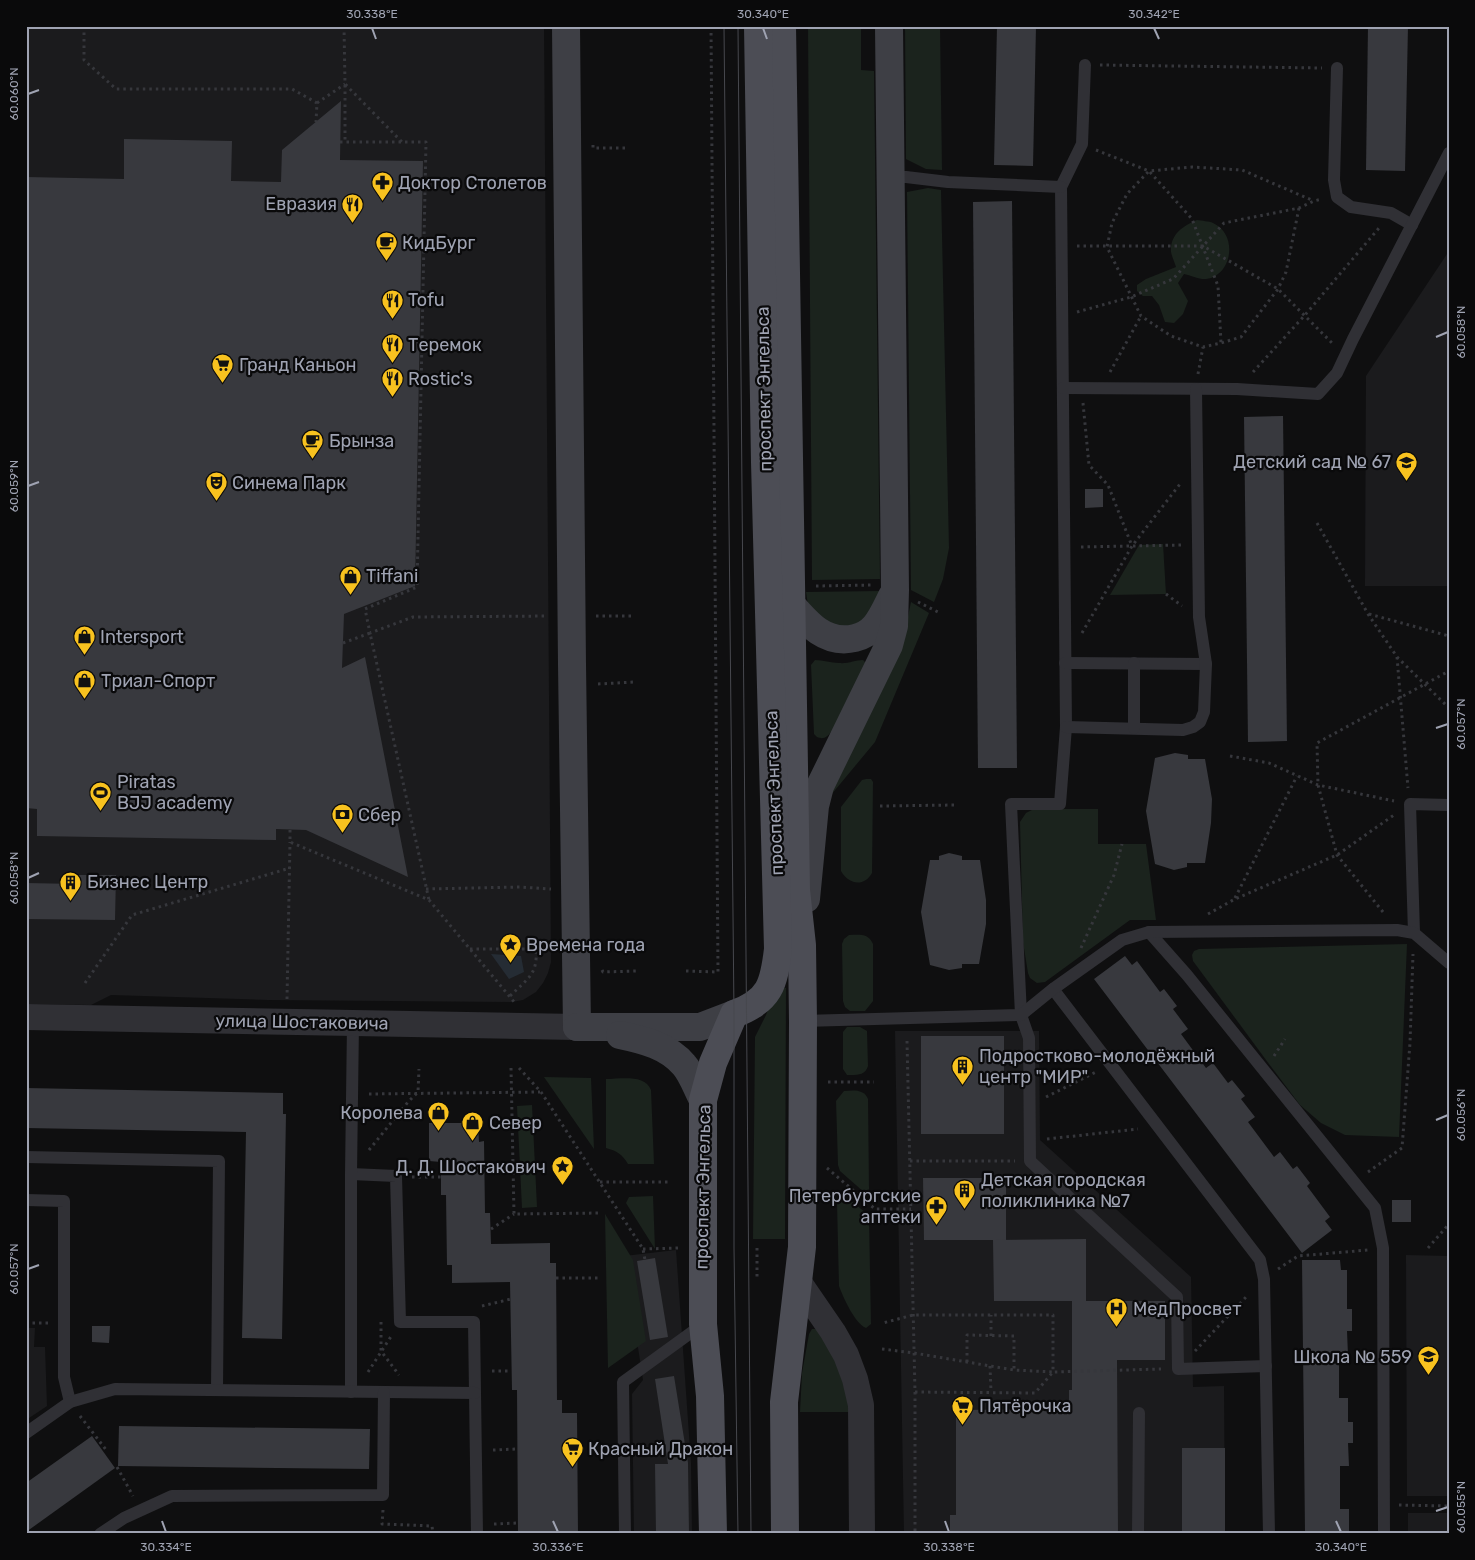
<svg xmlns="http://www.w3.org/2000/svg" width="1475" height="1560" viewBox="0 0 1475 1560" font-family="Rubik,sans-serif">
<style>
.built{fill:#1b1b1d}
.green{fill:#1b231d}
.water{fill:#252c34}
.building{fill:#38393e}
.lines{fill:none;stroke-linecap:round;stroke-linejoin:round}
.path{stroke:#36373c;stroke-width:3;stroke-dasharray:2.5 4;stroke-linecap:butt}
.service{stroke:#303035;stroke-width:12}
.minor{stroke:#303035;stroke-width:26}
.secondary{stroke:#3e3f45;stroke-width:28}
.primary{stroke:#4c4d55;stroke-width:28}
.tram{stroke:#47484e;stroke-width:1}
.ticks{fill:none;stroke:#9fa3b2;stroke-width:2}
.labels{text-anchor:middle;stroke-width:4.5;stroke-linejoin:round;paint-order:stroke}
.poi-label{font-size:18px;fill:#9fa3b2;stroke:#0a0a0b;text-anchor:start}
.street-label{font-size:18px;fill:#9fa3b2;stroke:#0a0a0b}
.neatline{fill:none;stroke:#9fa3b2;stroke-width:2}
.ticks-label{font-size:12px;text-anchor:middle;fill:#9fa3b2}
</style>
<rect width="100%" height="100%" fill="#0f0f10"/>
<g class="built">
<polygon points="26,26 544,26 551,962 548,973 543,983 536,992 523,1000 512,1002 268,1000 111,995 91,1005 26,1004"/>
<polygon points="1449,251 1449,586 1365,586 1366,376"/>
<polygon points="895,1031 1039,1031 1040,1140 1191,1277 1193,1387 1224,1386 1225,1534 904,1534"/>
<polygon points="676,1250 691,1463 692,1534 634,1534 632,1394 643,1380 624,1256"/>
<polygon points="1406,1255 1449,1256 1449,1496 1407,1496"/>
<polygon points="26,1328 35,1328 34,1347 45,1347 47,1406 26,1420"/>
<rect x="1408" y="1513" width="41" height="21"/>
</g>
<g class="green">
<polygon points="808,26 861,26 861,70 874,71 880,579 812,580"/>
<polygon points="905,26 940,26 942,170 926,169 906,159"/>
<polygon points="928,188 941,190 949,548 943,579 934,602 911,590 907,192"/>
<path d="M1197,220C1202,221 1209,221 1213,223C1241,236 1230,281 1202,279C1196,278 1189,275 1184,274L1178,283L1188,301L1183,314L1174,323L1165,322L1159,305L1152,296H1143L1137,291V285L1146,279L1176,267C1175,263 1172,257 1171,252C1170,234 1183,226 1197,220Z"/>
<polygon points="1163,544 1166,594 1110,595 1139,545"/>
<polygon points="880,591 868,623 830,630 808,605 806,592"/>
<polygon points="911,602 929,613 875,742 821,807 906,626"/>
<path d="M815,660C823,660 831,663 839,663C848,664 855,660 863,660L866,663L832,731C827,737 824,740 817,737L814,734L811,665Z"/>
<path d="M866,779H871L873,782L872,873C864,887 849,885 841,871V807L862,780Z"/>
<polygon points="1034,809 1098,809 1098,844 1146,844 1156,920 1130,920 1045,982 1037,983 1030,978 1028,973 1023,942 1020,822 1026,813"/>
<path d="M849,935C860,935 868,933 873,944V1001L865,1011H850L845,1007L843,1001L842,944L844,939Z"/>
<polygon points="1407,944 1399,1137 1345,1135 1321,1123 1300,1105 1269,1064 1193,961 1192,955 1194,951 1199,949"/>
<polygon points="776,988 786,988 785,1239 753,1239 755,1037 766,1015"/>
<path d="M847,1027H860L867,1031L868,1066C865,1076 856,1075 847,1075L843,1069V1032Z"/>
<polygon points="544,1077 591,1078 594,1149"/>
<path d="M606,1079C621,1079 645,1074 651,1090L654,1164H628C622,1154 617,1151 606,1148Z"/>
<path d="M844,1091C854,1090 864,1089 868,1099L869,1189L867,1193H865L840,1171L838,1165L836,1101Z"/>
<polygon points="532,1105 537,1207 522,1208 517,1106"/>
<path d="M841,1195H844L866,1213L869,1218L871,1324L866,1328C855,1324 843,1297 839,1286L837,1202Z"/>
<polygon points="653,1196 655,1249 626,1203 629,1197"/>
<polygon points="605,1214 633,1260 646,1341 608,1368"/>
<polygon points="812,1329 817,1329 839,1362 852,1412 800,1412 802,1373 809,1334"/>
<rect x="378" y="1531" width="46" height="3"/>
</g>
<polygon class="water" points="491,954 521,956 524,972 509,979"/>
<g class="building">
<polygon points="997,26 1036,26 1033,166 994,165"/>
<polygon points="1368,26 1408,26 1405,171 1366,170"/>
<polygon points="341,101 340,160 423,161 415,586 344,614 342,668 365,657 408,877 306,830 276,829 276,840 37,836 37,809 26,808 26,177 124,179 124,139 232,141 231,181 281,182 282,150"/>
<polygon points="1012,201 1017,768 978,768 973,202"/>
<polygon points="1283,416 1287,741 1248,742 1244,417"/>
<polygon points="1085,489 1103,489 1103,507 1085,508"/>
<polygon points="1175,753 1188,755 1188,759 1205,759 1212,799 1211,823 1205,863 1187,863 1187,867 1174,870 1155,864 1146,811 1155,758"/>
<polygon points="949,853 962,856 962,860 980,860 986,900 986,924 979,964 962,964 962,968 949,970 930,965 921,912 930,860 939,860 939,856"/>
<polygon points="76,875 116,875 115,920 26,919 26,883 76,884"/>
<polygon points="1125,956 1132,965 1137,961 1160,992 1164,989 1177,1006 1173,1009 1188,1029 1181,1034 1206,1068 1213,1063 1228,1083 1232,1080 1245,1096 1241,1099 1255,1117 1248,1122 1274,1157 1280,1152 1293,1169 1297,1166 1310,1183 1307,1186 1330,1217 1325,1221 1332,1230 1302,1253 1094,979"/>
<rect x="921" y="1036" width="83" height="98"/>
<polygon points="26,1088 283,1093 283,1114 286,1114 282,1339 242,1338 246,1132 26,1128"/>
<polygon points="429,1123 478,1123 479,1142 484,1141 485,1213 490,1213 491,1244 550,1243 550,1263 556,1263 557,1400 562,1400 562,1413 577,1413 578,1534 518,1534 517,1390 512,1390 510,1282 452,1283 452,1265 447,1265 446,1195 441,1195 441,1162 429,1161"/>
<polygon points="923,1178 1006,1178 1006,1240 924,1240"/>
<rect x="1392" y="1200" width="19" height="22"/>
<polygon points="1086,1239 1086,1301 1165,1301 1165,1360 1117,1360 1118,1534 950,1534 950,1515 956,1515 956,1410 1069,1409 1069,1390 1072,1390 1072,1301 994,1301 993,1240"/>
<polygon points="655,1258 668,1337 650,1340 637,1261"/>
<polygon points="1302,1260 1340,1260 1341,1270 1347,1270 1347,1309 1352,1309 1352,1331 1347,1331 1348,1355 1339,1355 1339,1398 1348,1398 1348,1422 1353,1422 1353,1443 1348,1443 1349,1466 1340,1466 1340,1509 1349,1509 1349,1534 1310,1534 1310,1532 1305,1532"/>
<polygon points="92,1326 110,1326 109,1343 92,1342"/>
<polygon points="674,1376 688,1463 689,1534 656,1534 655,1464 668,1464 655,1379"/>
<polygon points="119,1426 370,1429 369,1469 118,1466"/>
<polygon points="92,1436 115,1468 26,1532 26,1483"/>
<rect x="1182" y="1448" width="43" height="86"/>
</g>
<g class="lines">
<g class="path">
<polyline points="84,26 84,60 116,89 292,89 317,103 316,122"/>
<polyline points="344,26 345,84 402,142"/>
<polyline points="1100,65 1322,68"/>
<polyline points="345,85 345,142"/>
<polyline points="317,103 345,84"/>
<polyline points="340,142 426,142 417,587 365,609 370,633 413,617 548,616"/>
<polyline points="593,145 593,148 629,148"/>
<polyline points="1096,150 1149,171 1192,219 1218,286 1221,343"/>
<polyline points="1299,208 1286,272 1278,289 1241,337 1221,343 1203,347 1171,336 1141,316 1107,247 1112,223 1127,194 1149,171 1192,167 1242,170 1314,201"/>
<polyline points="1077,246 1203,246 1278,289 1332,343"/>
<polyline points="1077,312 1131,297 1173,279 1224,223 1299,208 1314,201 1322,199"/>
<polyline points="1110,372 1141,316"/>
<polyline points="1253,372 1305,315 1379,228"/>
<polyline points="1198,374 1203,347"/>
<polyline points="1083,403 1089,465 1108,485 1132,546"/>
<polyline points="1317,523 1368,614 1397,657 1449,708"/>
<polyline points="1081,547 1182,545"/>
<polyline points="816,586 872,585"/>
<polyline points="1166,594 1182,606"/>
<polyline points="918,602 938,612"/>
<polyline points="1369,614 1449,636"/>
<polyline points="596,616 633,616"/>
<polyline points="1082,633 1132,546 1180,484"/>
<polyline points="343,643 370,633 429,900"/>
<polyline points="1397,657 1408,788"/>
<polyline points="598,684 634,682"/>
<polyline points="1230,756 1269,763 1318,785 1394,801"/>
<polyline points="880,806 956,805"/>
<polyline points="290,830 290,842 429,900 515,1003"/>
<polyline points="426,889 520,887 551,889"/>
<polyline points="1235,898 1297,776"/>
<polyline points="1383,912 1337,855 1318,785 1317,743 1449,671"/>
<polyline points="1208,914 1235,899 1337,855 1394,815"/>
<polyline points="1081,948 1114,875 1122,844"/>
<polyline points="470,949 551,949"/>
<polyline points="602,970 603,972 636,971"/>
<polyline points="686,971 718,972 711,26"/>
<polyline points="85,983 132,915 290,868"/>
<path d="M510,996C527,979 538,975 536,949"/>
<polyline points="287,999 290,842"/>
<polyline points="907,1041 915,1392 915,1534"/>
<polyline points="1274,1056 1285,1039"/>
<polyline points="511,1068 514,1214 601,1213"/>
<polyline points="519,1068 541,1092 643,1249 645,1260"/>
<polyline points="828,1082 874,1082"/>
<polyline points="369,1094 540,1092"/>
<polyline points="1046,1097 1096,1072"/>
<polyline points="1047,1139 1138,1129"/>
<polyline points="369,1150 408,1102 418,1092 419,1069"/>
<polyline points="910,1161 1015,1161"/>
<polyline points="827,1168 875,1209 911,1209"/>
<polyline points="1368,1172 1402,1148 1410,1043 1413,954"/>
<polyline points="412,1177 441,1177"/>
<polyline points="600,1182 668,1182"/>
<polyline points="491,1229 514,1214"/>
<polyline points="757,1248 757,1279"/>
<polyline points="1428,1248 1449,1224"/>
<polyline points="643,1249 679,1248"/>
<polyline points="1278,1269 1298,1256 1368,1250"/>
<polyline points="556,1278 601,1278"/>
<polyline points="482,1306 511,1299"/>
<polyline points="381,1322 381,1351 399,1375"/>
<polyline points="26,1323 48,1323"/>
<polyline points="991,1336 991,1315"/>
<polyline points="882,1349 914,1353 1014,1370 1053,1372 1053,1315 913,1315 883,1323"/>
<polyline points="1195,1351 1247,1296"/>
<polyline points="967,1362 967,1335 1014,1336 1014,1370"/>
<polyline points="990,1366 991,1392"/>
<polyline points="492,1371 511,1371"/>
<polyline points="368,1372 392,1335"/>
<polyline points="915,1392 1035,1393 1053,1372 1161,1369"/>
<polyline points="80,1416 107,1451"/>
<polyline points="493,1450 517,1449"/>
<polyline points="117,1467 133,1496"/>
<polyline points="1399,1505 1449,1506"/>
<polyline points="383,1510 382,1524 432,1526 433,1534"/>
<polyline points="494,1524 518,1523"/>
</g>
<g class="service">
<polyline points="1085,65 1082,144 1061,187 1066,727 1060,804 1011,804 1021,1015 1029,1038 1030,1161 1177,1297 1178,1369 1266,1366"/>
<polyline points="1337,68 1334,180 1337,197 1351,207 1391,213 1412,225"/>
<polyline points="891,177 906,177 948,182 1061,187"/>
<polyline points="1063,388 1237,389 1318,394 1337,373 1353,339 1449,153"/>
<polyline points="1065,663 1206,664"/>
<polyline points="1066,727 1183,730 1193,727 1200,722 1204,712 1206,664 1199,617 1196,389"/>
<polyline points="1134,728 1134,663"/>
<polyline points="1149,932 1187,975 1375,1208 1383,1248 1384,1534"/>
<polyline points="1414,933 1410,804 1449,805"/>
<polyline points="1053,989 1260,1260 1264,1279 1269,1534"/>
<polyline points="803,1021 1021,1015 1053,989 1122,940 1149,932 1397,930 1414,933 1449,963"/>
<polyline points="26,1157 219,1161 217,1390"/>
<polyline points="351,1174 396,1176 400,1322 474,1322 477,1534"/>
<polyline points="26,1200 64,1201 64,1377 70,1402"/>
<polyline points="351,1392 351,1174 353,1023"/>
<polyline points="26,1433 70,1402 115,1389 475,1393"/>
<polyline points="100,1534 124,1518 172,1496 383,1495 384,1392"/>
<polyline points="625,1534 623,1382 703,1324"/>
<polyline points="1138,1534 1139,1413"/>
</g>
<g class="minor">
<polyline points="26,1017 577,1027"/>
<polyline points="798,1281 833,1332 846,1355 855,1379 861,1405 862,1534"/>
</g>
<g class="secondary">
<polyline points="566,26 572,664 577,1027"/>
<path d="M791,604C808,624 826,645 855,638C863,636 869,633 875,626C882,618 887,606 892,596"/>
<polyline points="806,899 815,806 820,786 889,645 894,626 895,590 889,26"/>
<polyline points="577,1027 700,1027 734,1014"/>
<path d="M620,1035C644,1040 668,1046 684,1065C692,1074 697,1089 703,1100"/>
</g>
<g class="primary">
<polyline points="782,26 796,890 802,945 803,1021 802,1247 784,1402 785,1534"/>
<path d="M713,1534L710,1396L703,1324V1100L713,1063L734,1014C770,1001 774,984 778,949L765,462L758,26"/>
</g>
<g class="tram">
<polyline points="724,26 734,1014 734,1248 738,1534"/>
<polyline points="738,26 751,1534"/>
</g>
</g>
<path class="ticks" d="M372,28L376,39M763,28L767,39M1154,28L1159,39M28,94L39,90M1436,337L1448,332M28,486L39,482M1436,728L1448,724M28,878L39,873M1436,1120L1448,1115M28,1269L39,1265M1436,1511L1448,1507M162,1521L166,1532M553,1521L558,1532M945,1521L949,1532M1336,1521L1341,1532"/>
<defs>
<symbol id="pharmacy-pin" viewBox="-11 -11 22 30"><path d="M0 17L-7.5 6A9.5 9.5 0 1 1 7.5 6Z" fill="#f8c21f" stroke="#0a0a0b"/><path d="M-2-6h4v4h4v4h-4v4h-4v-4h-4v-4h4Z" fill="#111"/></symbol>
<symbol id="restaurant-pin" viewBox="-11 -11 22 30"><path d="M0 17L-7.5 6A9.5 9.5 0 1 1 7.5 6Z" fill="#f8c21f" stroke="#0a0a0b"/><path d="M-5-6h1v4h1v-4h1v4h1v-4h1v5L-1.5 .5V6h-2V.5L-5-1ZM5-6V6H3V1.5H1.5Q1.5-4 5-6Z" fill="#111"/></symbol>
<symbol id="cafe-pin" viewBox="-11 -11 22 30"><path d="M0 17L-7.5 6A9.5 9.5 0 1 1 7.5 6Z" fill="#f8c21f" stroke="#0a0a0b"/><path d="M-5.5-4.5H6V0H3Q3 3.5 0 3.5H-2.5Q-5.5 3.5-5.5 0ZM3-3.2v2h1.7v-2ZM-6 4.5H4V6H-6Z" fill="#111"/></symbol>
<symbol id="supermarket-pin" viewBox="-11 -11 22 30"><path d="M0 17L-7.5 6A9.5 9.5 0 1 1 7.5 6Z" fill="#f8c21f" stroke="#0a0a0b"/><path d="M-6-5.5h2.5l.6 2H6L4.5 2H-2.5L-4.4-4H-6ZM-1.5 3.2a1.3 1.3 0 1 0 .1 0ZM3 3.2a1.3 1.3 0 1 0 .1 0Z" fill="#111"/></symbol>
<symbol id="school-pin" viewBox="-11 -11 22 30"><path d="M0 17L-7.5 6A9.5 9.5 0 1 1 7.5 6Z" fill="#f8c21f" stroke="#0a0a0b"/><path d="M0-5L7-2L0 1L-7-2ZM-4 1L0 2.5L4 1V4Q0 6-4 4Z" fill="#111"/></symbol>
<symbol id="theatre-pin" viewBox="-11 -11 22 30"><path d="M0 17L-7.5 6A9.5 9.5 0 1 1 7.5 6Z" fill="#f8c21f" stroke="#0a0a0b"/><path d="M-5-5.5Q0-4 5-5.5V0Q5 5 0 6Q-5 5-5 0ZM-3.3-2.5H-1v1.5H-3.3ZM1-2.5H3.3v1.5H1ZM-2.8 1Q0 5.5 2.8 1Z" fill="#111"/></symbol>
<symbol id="shop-pin" viewBox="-11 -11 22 30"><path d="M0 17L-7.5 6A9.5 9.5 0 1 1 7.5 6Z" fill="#f8c21f" stroke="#0a0a0b"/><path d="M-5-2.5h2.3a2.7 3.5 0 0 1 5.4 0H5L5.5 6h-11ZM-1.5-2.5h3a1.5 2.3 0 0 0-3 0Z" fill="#111"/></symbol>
<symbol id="stadium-pin" viewBox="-11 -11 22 30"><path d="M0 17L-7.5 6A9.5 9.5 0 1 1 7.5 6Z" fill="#f8c21f" stroke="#0a0a0b"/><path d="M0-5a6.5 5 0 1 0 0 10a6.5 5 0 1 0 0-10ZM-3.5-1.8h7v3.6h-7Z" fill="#111"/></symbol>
<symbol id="bank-pin" viewBox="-11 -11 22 30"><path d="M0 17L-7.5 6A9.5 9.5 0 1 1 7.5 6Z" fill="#f8c21f" stroke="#0a0a0b"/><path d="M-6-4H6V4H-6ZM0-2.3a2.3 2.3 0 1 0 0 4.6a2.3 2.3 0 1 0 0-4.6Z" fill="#111"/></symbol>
<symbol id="building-pin" viewBox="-11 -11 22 30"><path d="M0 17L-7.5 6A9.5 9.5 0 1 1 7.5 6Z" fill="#f8c21f" stroke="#0a0a0b"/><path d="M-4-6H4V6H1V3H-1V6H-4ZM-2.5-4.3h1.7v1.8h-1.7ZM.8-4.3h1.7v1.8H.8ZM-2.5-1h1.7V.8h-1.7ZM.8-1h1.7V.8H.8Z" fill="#111"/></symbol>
<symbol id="sight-pin" viewBox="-11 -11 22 30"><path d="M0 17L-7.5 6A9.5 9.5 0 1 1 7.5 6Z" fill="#f8c21f" stroke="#0a0a0b"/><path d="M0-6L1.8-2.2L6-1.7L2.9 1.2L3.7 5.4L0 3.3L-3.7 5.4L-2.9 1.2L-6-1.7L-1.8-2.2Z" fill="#111"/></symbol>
<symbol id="hospital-pin" viewBox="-11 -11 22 30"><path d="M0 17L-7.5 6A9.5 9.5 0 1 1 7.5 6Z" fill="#f8c21f" stroke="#0a0a0b"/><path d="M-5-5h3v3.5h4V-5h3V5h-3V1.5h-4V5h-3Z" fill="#111"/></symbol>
</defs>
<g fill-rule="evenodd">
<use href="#pharmacy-pin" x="370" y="170" width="25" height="34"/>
<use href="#restaurant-pin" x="340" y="192" width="25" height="34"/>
<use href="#cafe-pin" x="374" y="230" width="25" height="34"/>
<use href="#restaurant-pin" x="380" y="288" width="25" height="34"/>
<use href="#restaurant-pin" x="380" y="332" width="25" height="34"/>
<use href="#supermarket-pin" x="210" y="352" width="25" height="34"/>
<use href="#restaurant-pin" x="380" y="366" width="25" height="34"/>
<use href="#cafe-pin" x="300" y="428" width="25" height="34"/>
<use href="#school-pin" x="1394" y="450" width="25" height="34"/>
<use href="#theatre-pin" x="204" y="470" width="25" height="34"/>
<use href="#shop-pin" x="338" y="564" width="25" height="34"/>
<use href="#shop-pin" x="72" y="624" width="25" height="34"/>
<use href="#shop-pin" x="72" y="668" width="25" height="34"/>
<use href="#stadium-pin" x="88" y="780" width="25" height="34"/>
<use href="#bank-pin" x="330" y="802" width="25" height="34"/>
<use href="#building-pin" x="58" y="870" width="25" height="34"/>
<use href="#sight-pin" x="498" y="932" width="25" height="34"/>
<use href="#building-pin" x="950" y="1054" width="25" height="34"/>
<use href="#shop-pin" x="426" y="1100" width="25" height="34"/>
<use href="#shop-pin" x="460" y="1110" width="25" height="34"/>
<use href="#sight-pin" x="550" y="1154" width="25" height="34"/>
<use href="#building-pin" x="952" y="1178" width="25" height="34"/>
<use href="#pharmacy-pin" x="924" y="1194" width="25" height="34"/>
<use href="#hospital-pin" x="1104" y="1296" width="25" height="34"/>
<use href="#school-pin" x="1416" y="1344" width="25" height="34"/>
<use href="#supermarket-pin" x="950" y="1394" width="25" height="34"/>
<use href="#supermarket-pin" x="560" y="1436" width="25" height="34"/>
</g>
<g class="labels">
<g class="poi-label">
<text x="398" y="189">Доктор Столетов</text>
<text x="337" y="210" text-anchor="end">Евразия</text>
<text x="402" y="249">КидБург</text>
<text x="408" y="306">Tofu</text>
<text x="408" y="351">Теремок</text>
<text x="239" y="371">Гранд Каньон</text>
<text x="408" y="385">Rostic's</text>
<text x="329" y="447">Брынза</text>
<text x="1391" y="468" text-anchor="end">Детский сад № 67</text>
<text x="232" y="489">Синема Парк</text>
<text x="366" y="582">Tiffani</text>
<text x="100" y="643">Intersport</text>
<text x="101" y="687">Триал-Спорт</text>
<text x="117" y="788">Piratas<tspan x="117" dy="21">BJJ academy</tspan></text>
<text x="358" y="821">Сбер</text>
<text x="87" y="888">Бизнес Центр</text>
<text x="526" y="951">Времена года</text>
<text x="979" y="1062">Подростково-молодёжный<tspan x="979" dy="21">центр "МИР"</tspan></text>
<text x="423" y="1119" text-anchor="end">Королева</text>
<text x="489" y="1129">Север</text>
<text x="546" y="1173" text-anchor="end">Д. Д. Шостакович</text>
<text x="981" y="1186">Детская городская<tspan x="981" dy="21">поликлиника №7</tspan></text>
<text x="921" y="1202" text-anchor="end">Петербургские<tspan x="921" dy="21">аптеки</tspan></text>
<text x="1133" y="1315">МедПросвет</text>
<text x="1412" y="1363" text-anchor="end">Школа № 559</text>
<text x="979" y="1412">Пятёрочка</text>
<text x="588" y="1455">Красный Дракон</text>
</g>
<g class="street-label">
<text transform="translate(764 389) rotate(-91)" y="6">проспект Энгельса</text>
<text transform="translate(774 793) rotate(-92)" y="6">проспект Энгельса</text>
<text transform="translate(302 1022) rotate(1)" y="6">улица Шостаковича</text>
<text transform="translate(703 1187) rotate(-89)" y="6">проспект Энгельса</text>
</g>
</g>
<rect width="1475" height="1560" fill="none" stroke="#0a0a0b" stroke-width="55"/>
<rect x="28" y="28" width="1420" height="1504" class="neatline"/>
<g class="ticks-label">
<text x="372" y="18">30.338°E</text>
<text x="763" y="18">30.340°E</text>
<text x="1154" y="18">30.342°E</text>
<text transform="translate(14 94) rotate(-90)" y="4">60.060°N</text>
<text transform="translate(1461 332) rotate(-90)" y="4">60.058°N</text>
<text transform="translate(14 486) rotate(-90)" y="4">60.059°N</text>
<text transform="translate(1461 724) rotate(-90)" y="4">60.057°N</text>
<text transform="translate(14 878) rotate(-90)" y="4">60.058°N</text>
<text transform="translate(1461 1115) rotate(-90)" y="4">60.056°N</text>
<text transform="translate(14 1269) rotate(-90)" y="4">60.057°N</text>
<text transform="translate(1461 1507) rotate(-90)" y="4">60.055°N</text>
<text x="166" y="1551">30.334°E</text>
<text x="558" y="1551">30.336°E</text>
<text x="949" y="1551">30.338°E</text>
<text x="1341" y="1551">30.340°E</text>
</g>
</svg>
